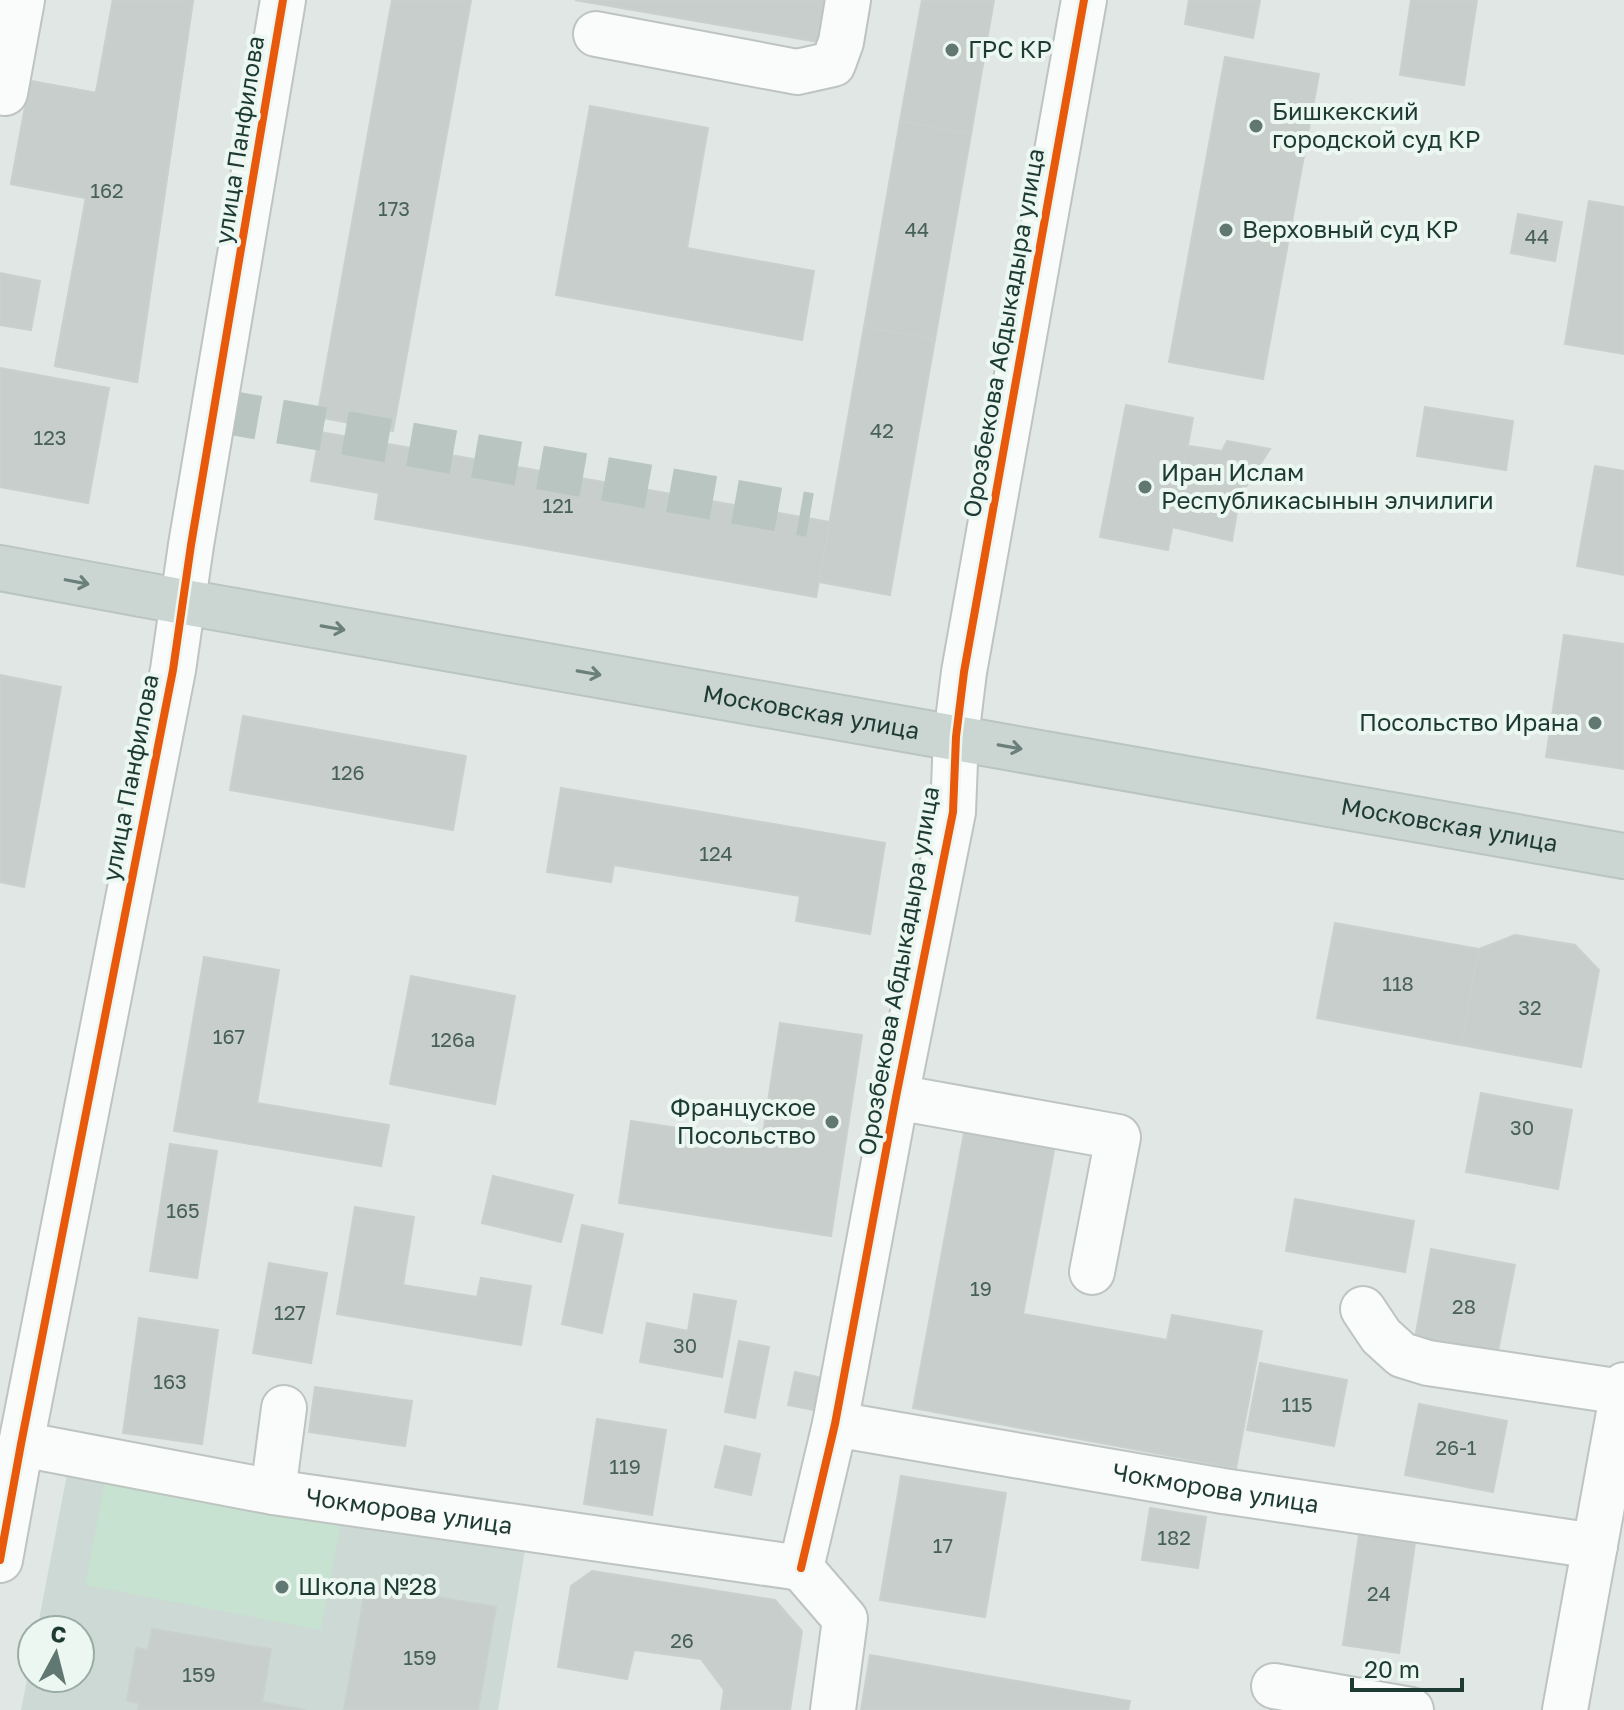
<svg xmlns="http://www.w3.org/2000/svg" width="1624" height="1710" viewBox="0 0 1624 1710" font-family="'Golos Text',sans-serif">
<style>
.built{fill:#cdd9d4}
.green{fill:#c7e2d0}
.building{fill:#c7cecb;stroke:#c9d0cd;stroke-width:2}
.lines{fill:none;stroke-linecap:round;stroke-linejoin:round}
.minor-tunnel{stroke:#b9c5c1;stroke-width:44;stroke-dasharray:44 22;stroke-linecap:butt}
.minor-casing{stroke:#bdc4c1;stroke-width:48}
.major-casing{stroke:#bac4c1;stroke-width:48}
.minor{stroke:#fafbfb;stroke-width:44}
.major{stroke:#cbd5d2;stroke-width:44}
.cycleway-casing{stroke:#edf7f2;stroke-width:13}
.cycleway{stroke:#e8590c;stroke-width:8}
.oneway{stroke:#6b807b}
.poi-dot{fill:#617771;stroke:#edf7f2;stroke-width:3}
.labels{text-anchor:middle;stroke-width:8;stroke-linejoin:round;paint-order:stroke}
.number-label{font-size:20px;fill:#48605a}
.poi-label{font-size:24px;fill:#1d3b33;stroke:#edf7f2;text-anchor:start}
.street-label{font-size:24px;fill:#1d3b33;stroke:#edf7f2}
</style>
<rect width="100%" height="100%" fill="#e0e7e4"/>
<polygon class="built" points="69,1464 526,1544 498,1710 21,1710 32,1655 32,1678 80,1678 80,1630 37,1630"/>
<polygon class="green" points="105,1480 341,1524 321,1630 85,1585"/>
<g class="building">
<polygon points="113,0 193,0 137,382 55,366 86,198 11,184 30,81 96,93"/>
<polygon points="113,0 193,0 137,382 55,366 86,198 11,184 30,81 96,93"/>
<polygon points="392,0 471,0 393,431 317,417"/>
<polygon points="575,0 838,0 830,44"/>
<polygon points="922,0 994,0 971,134 900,121"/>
<polygon points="1189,0 1260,0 1253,38 1185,24"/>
<polygon points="1411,0 1477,0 1464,85 1400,75"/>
<polygon points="1225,57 1319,74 1263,379 1169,362"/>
<polygon points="590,106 708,128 687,248 814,271 802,340 556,295"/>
<polygon points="900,121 971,134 935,339 864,327"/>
<polygon points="1589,201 1624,207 1624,354 1565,344"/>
<polygon points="1518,214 1562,222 1555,261 1511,253"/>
<polygon points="0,273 40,281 31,330 0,325"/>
<polygon points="864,327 935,339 890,595 819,582"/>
<polygon points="0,368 109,388 88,503 0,487"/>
<polygon points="1126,405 1193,418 1168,550 1100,537"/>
<polygon points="1425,407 1513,421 1506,470 1417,456"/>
<polygon points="320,432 830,522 816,597 375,519 379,493 311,481"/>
<polygon points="1227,441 1270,449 1243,491 1238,506 1232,541 1172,527 1188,446 1222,451"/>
<polygon points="1595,466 1624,471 1624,575 1577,566"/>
<polygon points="1564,635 1624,644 1624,769 1546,757"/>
<polygon points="0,675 61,687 24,887 0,882"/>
<polygon points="243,716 466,756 453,830 230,790"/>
<polygon points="561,788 885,843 870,934 796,921 800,896 614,865 611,882 547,872"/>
<polygon points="1335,923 1479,949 1461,1045 1317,1018"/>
<polygon points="1515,935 1575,945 1599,970 1581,1067 1461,1045 1479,949"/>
<polygon points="204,957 279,970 257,1103 389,1125 381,1166 174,1131"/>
<polygon points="411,976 515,996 495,1104 390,1084"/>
<polygon points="780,1023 862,1035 831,1236 619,1203 631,1121 762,1141"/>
<polygon points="1481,1093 1572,1110 1558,1189 1466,1172"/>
<polygon points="965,1128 1055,1145 1023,1314 1167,1340 1172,1315 1262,1331 1236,1468 913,1408"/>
<polygon points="170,1144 217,1151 197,1278 150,1271"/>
<polygon points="493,1176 573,1195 561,1242 482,1223"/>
<polygon points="1295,1199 1414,1221 1405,1272 1286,1251"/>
<polygon points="355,1207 414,1217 403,1285 477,1297 481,1278 531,1286 521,1345 337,1314"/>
<polygon points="582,1225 623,1234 602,1333 562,1324"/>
<polygon points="1431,1249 1515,1265 1495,1366 1413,1350"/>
<polygon points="269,1263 327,1273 311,1363 253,1353"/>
<polygon points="694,1294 736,1301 722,1377 640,1362 647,1323 688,1331"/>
<polygon points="139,1318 218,1330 202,1444 123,1433"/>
<polygon points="739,1341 769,1347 755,1418 725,1412"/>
<polygon points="1260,1363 1347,1380 1334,1446 1247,1430"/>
<polygon points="795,1372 822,1378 814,1410 788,1405"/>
<polygon points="315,1387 412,1401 405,1446 309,1432"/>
<polygon points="1419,1404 1507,1421 1493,1492 1405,1475"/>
<polygon points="597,1419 666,1430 652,1515 584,1504"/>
<polygon points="725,1446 760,1454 751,1495 715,1487"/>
<polygon points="901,1476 1006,1493 985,1617 880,1600"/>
<polygon points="1150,1508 1206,1517 1198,1568 1142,1560"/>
<polygon points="1359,1535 1415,1543 1399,1653 1343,1645"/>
<polygon points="592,1571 775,1600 802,1631 790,1710 721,1710 724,1690 701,1659 634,1650 627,1679 558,1667 571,1586"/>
<polygon points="366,1585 496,1607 478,1710 344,1710"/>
<polygon points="152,1629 271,1649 262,1702 305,1710 138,1710 139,1703 127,1701 136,1648 148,1650"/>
<polygon points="870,1655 1130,1701 1128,1710 861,1710"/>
</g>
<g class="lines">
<polyline class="minor-tunnel" points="215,410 810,515"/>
<defs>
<g id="minor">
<polyline points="596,34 797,72 833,64 841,42 848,0"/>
<polyline points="5,93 22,0"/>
<polyline points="896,1097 1118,1137 1092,1272"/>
<polyline points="1363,1309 1381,1336 1402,1355 1428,1363 1623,1392"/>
<path id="s1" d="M835,1424L1223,1491L1595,1546"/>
<path id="s2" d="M21,1444L273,1492L801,1568"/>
<polyline points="273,1492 284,1408"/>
<polyline points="0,1560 21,1444 173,670 191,545 283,0"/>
<polyline points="801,1568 835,1424 896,1097 953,812 956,737 964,672 1084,0"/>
<polyline points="801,1568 845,1619 833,1710"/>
<polyline points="1274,1686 1411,1710"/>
<polyline points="1565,1710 1624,1385"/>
</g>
<g id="major">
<path id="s3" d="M0,568L184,602L1624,856"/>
</g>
</defs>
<use href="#minor" class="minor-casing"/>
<use href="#major" class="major-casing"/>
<use href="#minor" class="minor"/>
<use href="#major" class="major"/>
<defs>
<g id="cycleway">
<polyline points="0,1560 21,1444 173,670 191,545 283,0"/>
<polyline points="801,1568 835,1424 896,1097 953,812 956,737 964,672 1084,0"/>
</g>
</defs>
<use href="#cycleway" class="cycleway-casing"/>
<use href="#cycleway" class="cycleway"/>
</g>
<defs><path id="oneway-shaft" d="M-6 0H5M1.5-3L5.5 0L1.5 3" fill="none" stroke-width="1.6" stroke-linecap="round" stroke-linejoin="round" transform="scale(2)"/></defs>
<g class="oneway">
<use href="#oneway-shaft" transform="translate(77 582) rotate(11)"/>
<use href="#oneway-shaft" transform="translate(333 628) rotate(10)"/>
<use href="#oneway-shaft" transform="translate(589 673) rotate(10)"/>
<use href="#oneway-shaft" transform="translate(1010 747) rotate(10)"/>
</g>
<g class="poi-dot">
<circle cx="952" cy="50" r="8"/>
<circle cx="1256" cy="126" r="8"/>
<circle cx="1226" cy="230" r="8"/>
<circle cx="1145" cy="487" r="8"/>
<circle cx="1595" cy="723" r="8"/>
<circle cx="832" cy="1122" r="8"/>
<circle cx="282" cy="1587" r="8"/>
</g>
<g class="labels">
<g class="number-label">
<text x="107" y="198">162</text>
<text x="394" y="216">173</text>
<text x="917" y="237">44</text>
<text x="1537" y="244">44</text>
<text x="882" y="438">42</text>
<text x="50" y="445">123</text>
<text x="558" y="513">121</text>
<text x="348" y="780">126</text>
<text x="716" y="861">124</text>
<text x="1398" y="991">118</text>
<text x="1530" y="1015">32</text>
<text x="229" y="1044">167</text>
<text x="453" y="1047">126a</text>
<text x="1522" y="1135">30</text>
<text x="183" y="1218">165</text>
<text x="981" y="1296">19</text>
<text x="1464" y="1314">28</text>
<text x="290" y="1320">127</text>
<text x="685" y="1353">30</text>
<text x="170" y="1389">163</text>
<text x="1297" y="1412">115</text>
<text x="1456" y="1455">26-1</text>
<text x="625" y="1474">119</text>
<text x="1174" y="1545">182</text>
<text x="943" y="1553">17</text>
<text x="1379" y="1601">24</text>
<text x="682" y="1648">26</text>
<text x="420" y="1665">159</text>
<text x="199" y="1682">159</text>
</g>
<g class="poi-label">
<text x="968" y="58">ГРС КР</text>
<text x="1272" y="120">Бишкекский<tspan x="1272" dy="28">городской суд КР</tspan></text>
<text x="1242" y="238">Верховный суд КР</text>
<text x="1161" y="481">Иран Ислам<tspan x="1161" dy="28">Республикасынын элчилиги</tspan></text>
<text x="1579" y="731" text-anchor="end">Посольство Ирана</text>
<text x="816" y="1116" text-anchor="end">Француское<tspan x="816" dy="28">Посольство</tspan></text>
<text x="298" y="1595">Школа №28</text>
</g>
<g class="street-label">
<text transform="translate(240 140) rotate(-81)" y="8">улица Панфилова</text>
<text transform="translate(1004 333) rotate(-80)" y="8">Орозбекова Абдыкадыра улица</text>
<text dy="8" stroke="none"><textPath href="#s3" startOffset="824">Московская улица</textPath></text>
<text transform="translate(131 778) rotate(-79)" y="8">улица Панфилова</text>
<text dy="8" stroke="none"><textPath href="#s3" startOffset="1472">Московская улица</textPath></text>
<text transform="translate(899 971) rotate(-80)" y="8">Орозбекова Абдыкадыра улица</text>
<text dy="8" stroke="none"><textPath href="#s1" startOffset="386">Чокморова улица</textPath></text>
<text dy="8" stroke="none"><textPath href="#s2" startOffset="394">Чокморова улица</textPath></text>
</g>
</g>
<g transform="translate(56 1654) rotate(7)"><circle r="38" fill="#edf7f2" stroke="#9aaca6" stroke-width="2"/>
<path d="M0-6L14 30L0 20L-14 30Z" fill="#617771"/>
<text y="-12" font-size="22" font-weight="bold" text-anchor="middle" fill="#1d3b33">С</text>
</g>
<path d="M1352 1678v12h110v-12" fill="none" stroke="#1d3b33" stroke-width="4"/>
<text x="1364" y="1678" font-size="24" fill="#1d3b33" stroke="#edf7f2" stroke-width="6" paint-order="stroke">20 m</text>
</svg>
